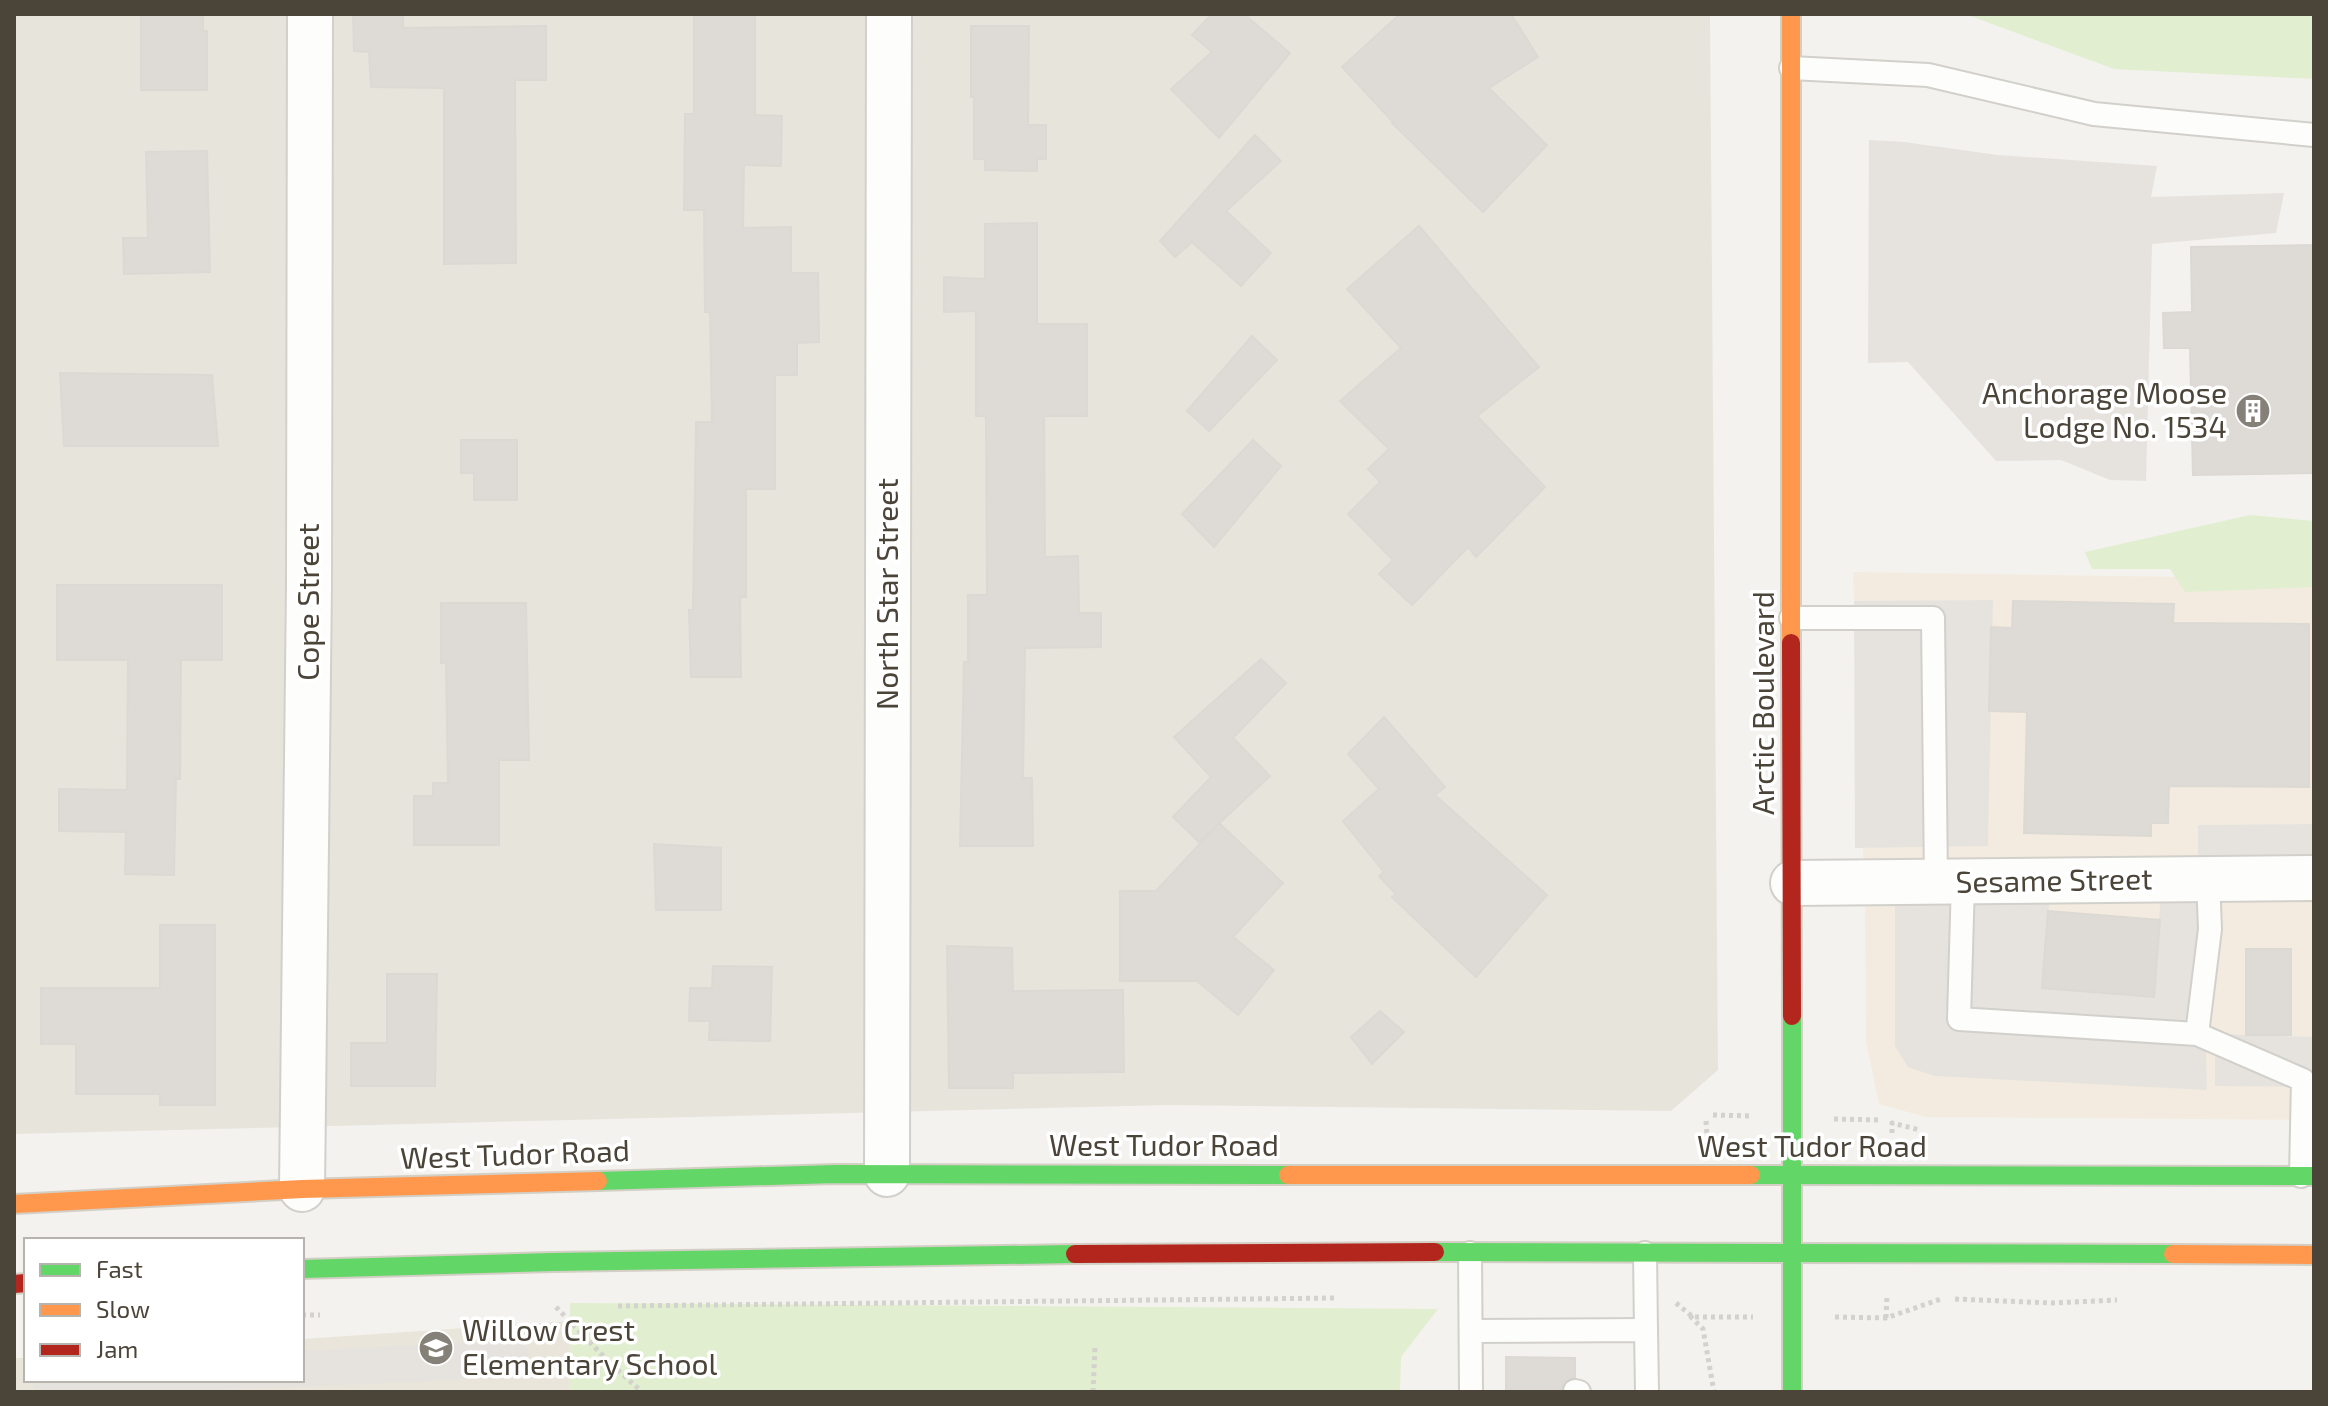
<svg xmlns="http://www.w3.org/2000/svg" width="2328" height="1406" viewBox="0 0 2328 1406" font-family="'Exo 2',sans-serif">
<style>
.residential{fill:#e7e4dc}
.commercial{fill:#f3ebdf}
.education{fill:#eae5da}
.green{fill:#e1eecf}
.parking{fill:#e6e3df}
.building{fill:#dedbd6;stroke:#dcd9d4;stroke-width:2}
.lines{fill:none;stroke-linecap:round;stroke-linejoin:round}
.lane-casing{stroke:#d2d0cb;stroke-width:26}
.street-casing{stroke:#d2d0cb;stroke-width:48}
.fast-casing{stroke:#d3cfc5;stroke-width:22}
.slow-casing{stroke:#d3cfc5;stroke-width:22}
.jam-casing{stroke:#d3cfc5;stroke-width:22}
.path{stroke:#d3d2cc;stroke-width:5;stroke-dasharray:4 4;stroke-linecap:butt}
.lane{stroke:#fdfdfc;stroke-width:22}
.street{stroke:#fdfdfc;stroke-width:44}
.fast{stroke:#63d668;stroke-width:18}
.slow{stroke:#ff974d;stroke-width:18}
.jam{stroke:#b3261e;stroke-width:18}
.labels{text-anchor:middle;stroke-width:7;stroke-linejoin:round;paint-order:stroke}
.poi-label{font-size:30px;fill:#4b4439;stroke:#fff;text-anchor:end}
.street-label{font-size:30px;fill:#4b4439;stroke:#fff}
</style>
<rect width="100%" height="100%" fill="#f4f2ee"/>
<polygon class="residential" points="14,14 1710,14 1718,1070 1671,1111 1168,1105 14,1134"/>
<polygon class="commercial" points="1853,572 2314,579 2314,1120 1926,1117 1879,1104 1866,1042 1865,903"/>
<polygon class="education" points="570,1321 569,1392 14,1392 14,1358 26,1358 26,1380 302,1380 302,1339"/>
<g class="green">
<polygon points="1965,14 2314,14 2314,79 2114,69"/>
<polygon points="2250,515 2314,521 2314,587 2185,592 2170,569 2092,569 2085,552"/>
<polygon points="570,1303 1438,1309 1401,1357 1400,1392 569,1392"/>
</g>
<g class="parking">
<polygon points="1869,140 1904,142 1998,155 2157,166 2151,197 2284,193 2276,233 2152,244 2146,481 2110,480 2061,460 1996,461 1908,362 1868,363"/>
<polygon points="1993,600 1988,846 1855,848 1854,601"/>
<polygon points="2314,824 2314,872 2198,872 2198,825"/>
<polygon points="2202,892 2207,1090 1934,1076 1908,1067 1895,1046 1895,894 2050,894 2042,988 2153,997 2161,894"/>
<polygon points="2215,1034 2314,1037 2314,1087 2215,1086"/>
<polygon points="527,1339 529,1377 180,1392 33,1392 33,1380 302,1380 302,1351"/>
</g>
<g class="building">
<polygon points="141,14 203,14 203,31 207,31 207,90 141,90"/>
<polygon points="353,14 403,14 403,28 546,26 546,80 515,80 516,263 444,264 444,88 371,87 369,52 354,51"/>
<polygon points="694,14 755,14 755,115 782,116 781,166 744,165 743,228 791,227 791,273 818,273 819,342 797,343 797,375 775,375 775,489 746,489 746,597 740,597 741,677 691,677 689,610 693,610 696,422 712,422 710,312 705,312 704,210 684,210 685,114 694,114"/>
<polygon points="1212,14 1244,14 1290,53 1219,138 1171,89 1212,52 1192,35"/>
<polygon points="1400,14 1511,14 1538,57 1489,88 1547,145 1483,212 1392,123 1393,122 1342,67"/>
<polygon points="971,26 1029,26 1028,125 1046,125 1046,159 1037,159 1037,171 985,170 985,159 974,159 974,97 971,97"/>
<polygon points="1255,135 1281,161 1226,211 1271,253 1241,286 1192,242 1175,257 1160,241"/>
<polygon points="207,151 210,272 124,274 123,238 148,238 146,152"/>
<polygon points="1037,223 1037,324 1087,324 1087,416 1044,416 1045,557 1078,556 1079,613 1101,613 1101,647 1025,648 1023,778 1032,778 1033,846 960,846 964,662 968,662 968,595 987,595 986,416 976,416 976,311 944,312 944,277 985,279 985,224"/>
<polygon points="1419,226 1539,367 1477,416 1545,487 1476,557 1468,547 1412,605 1379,574 1393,560 1348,514 1380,482 1368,469 1389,449 1340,401 1401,348 1347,289"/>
<polygon points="2314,245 2314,473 2193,475 2190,348 2164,348 2163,313 2192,312 2191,247"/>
<polygon points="1252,336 1277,360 1209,431 1187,411"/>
<polygon points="60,373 212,375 218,446 64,446"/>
<polygon points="461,440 517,440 517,500 474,500 474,473 461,473"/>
<polygon points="1253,440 1281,466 1214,547 1182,514"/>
<polygon points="57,585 222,585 222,660 181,660 180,779 176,779 174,875 125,874 126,832 59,831 59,789 127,790 128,660 57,660"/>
<polygon points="2013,601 2174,604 2173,623 2309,624 2309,787 2169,786 2168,823 2151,823 2151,836 2024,833 2027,712 1989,711 1991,627 2012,628"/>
<polygon points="441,603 526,603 529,760 499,760 499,845 414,845 414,796 433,796 433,783 448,783 446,663 441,663"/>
<polygon points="1261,659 1286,683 1233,738 1270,776 1199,842 1173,817 1211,777 1174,737"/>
<polygon points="1384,717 1445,787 1435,795 1547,895 1476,977 1392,897 1396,894 1379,876 1384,872 1343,821 1379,789 1348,754"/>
<polygon points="1219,823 1283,883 1233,937 1274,970 1238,1015 1197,981 1120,981 1120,891 1156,891"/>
<polygon points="654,844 721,848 721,910 656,910"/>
<polygon points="2048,911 2160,920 2154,997 2042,988"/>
<polygon points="160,925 215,925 215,1105 160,1105 160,1094 76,1094 76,1044 41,1044 41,988 160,988"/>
<polygon points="947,946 1012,948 1013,991 1123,990 1124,1072 1013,1073 1013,1088 949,1088"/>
<rect x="2246" y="949" width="45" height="86"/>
<polygon points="713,966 772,967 770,1041 709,1040 710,1021 689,1021 690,988 712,988"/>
<polygon points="387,974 437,974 435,1086 351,1086 351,1043 387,1043"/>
<polygon points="1380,1011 1404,1032 1372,1064 1351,1037"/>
<polygon points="1506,1357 1575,1358 1575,1377 1564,1382 1561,1392 1506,1392"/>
</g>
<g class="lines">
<defs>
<g id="lane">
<polyline points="1791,68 1928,75 2094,114 2314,135"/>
<polyline points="1791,618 1933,618 1936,882"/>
<polyline points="1963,882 1959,1019 2197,1034 2303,1080 2301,1176"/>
<polyline points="2197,1034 2210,929 2208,879"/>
<polyline points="1470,1253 1471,1392"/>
<polyline points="1645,1253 1646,1330"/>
<polyline points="1471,1331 1646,1330 1647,1392"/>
<polyline points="1575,1391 1579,1392"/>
</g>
<g id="street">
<polyline points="1793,883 2314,878"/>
<polyline points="887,1174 889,14"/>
<polyline points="302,1189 309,585 310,14"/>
</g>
<g id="fast">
<polyline points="1792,1016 1792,1392"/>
<polyline points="1751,1175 2314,1176"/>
<polyline points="598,1181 835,1174 1288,1175"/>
<polyline points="1435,1252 2173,1254"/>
<polyline points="302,1269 553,1262 1075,1254"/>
</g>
<g id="slow">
<polyline points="1791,14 1791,643"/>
<polyline points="1288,1175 1751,1175"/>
<polyline points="14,1204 302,1189 598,1181"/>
<polyline points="2173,1254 2314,1255"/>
</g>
<g id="jam">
<polyline points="1791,643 1792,1016"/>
<polyline points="1075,1254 1435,1252"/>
<polyline points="14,1284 26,1283"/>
</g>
</defs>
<use href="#lane" class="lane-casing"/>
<use href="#street" class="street-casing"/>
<use href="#fast" class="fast-casing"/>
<use href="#slow" class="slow-casing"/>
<use href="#jam" class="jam-casing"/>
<g class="path">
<polyline points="1713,1115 1752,1116"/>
<polyline points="1834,1119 1881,1120"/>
<polyline points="1706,1121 1707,1135"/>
<polyline points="1892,1133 1892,1123 1920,1130"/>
<polyline points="1955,1299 2052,1303 2117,1300"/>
<polyline points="1676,1303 1693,1317 1753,1317"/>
<polyline points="618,1306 1336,1298"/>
<polyline points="556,1307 611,1364 642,1392"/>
<polyline points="302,1315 320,1315"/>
<polyline points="1690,1316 1703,1329 1714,1392"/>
<polyline points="1835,1317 1886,1318 1941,1299"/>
<polyline points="1886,1318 1887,1295"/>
<polyline points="1093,1392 1095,1347"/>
</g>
<use href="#lane" class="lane"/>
<use href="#street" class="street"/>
<use href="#fast" class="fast"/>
<use href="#slow" class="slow"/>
<use href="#jam" class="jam"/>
</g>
<defs>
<symbol id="building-disc" viewBox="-11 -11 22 22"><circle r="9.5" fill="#868178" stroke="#fff"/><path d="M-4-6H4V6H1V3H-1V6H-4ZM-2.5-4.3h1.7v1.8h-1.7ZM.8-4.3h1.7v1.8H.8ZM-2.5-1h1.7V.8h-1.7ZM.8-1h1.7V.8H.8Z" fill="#fff"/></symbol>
<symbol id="school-disc" viewBox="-11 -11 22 22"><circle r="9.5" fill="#868178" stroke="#fff"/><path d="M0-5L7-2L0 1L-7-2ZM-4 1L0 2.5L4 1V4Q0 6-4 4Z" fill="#fff"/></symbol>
</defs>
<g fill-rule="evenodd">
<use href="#building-disc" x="2233" y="391" width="40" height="40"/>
<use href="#school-disc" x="416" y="1328" width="40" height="40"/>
</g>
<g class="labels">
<g class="poi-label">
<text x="2227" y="404">Anchorage Moose<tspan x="2227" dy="34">Lodge No. 1534</tspan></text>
<text x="462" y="1341" text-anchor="start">Willow Crest<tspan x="462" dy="34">Elementary School</tspan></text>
</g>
<g class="street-label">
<text transform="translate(888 594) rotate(-90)" y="10">North Star Street</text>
<text transform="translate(309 602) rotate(-90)" y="10">Cope Street</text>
<text transform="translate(1764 703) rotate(-90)" y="10">Arctic Boulevard</text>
<text transform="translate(2054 881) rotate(-1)" y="10">Sesame Street</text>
<text x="1164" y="1156">West Tudor Road</text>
<text x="1812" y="1157">West Tudor Road</text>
<text transform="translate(515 1155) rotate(-2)" y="10">West Tudor Road</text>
</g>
</g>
<rect width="2328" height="1406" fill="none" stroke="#4b4439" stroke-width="32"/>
<rect x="24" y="1238" width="280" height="144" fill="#ffffff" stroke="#b7b4b0" stroke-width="2"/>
<rect x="40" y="1264" width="40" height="12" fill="#63d668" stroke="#b7b4b0" stroke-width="2"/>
<text x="96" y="1278" font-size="24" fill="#4b4439">Fast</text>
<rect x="40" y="1304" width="40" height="12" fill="#ff974d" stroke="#b7b4b0" stroke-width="2"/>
<text x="96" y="1318" font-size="24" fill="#4b4439">Slow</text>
<rect x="40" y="1344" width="40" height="12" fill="#b3261e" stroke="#b7b4b0" stroke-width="2"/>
<text x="96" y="1358" font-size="24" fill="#4b4439">Jam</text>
</svg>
